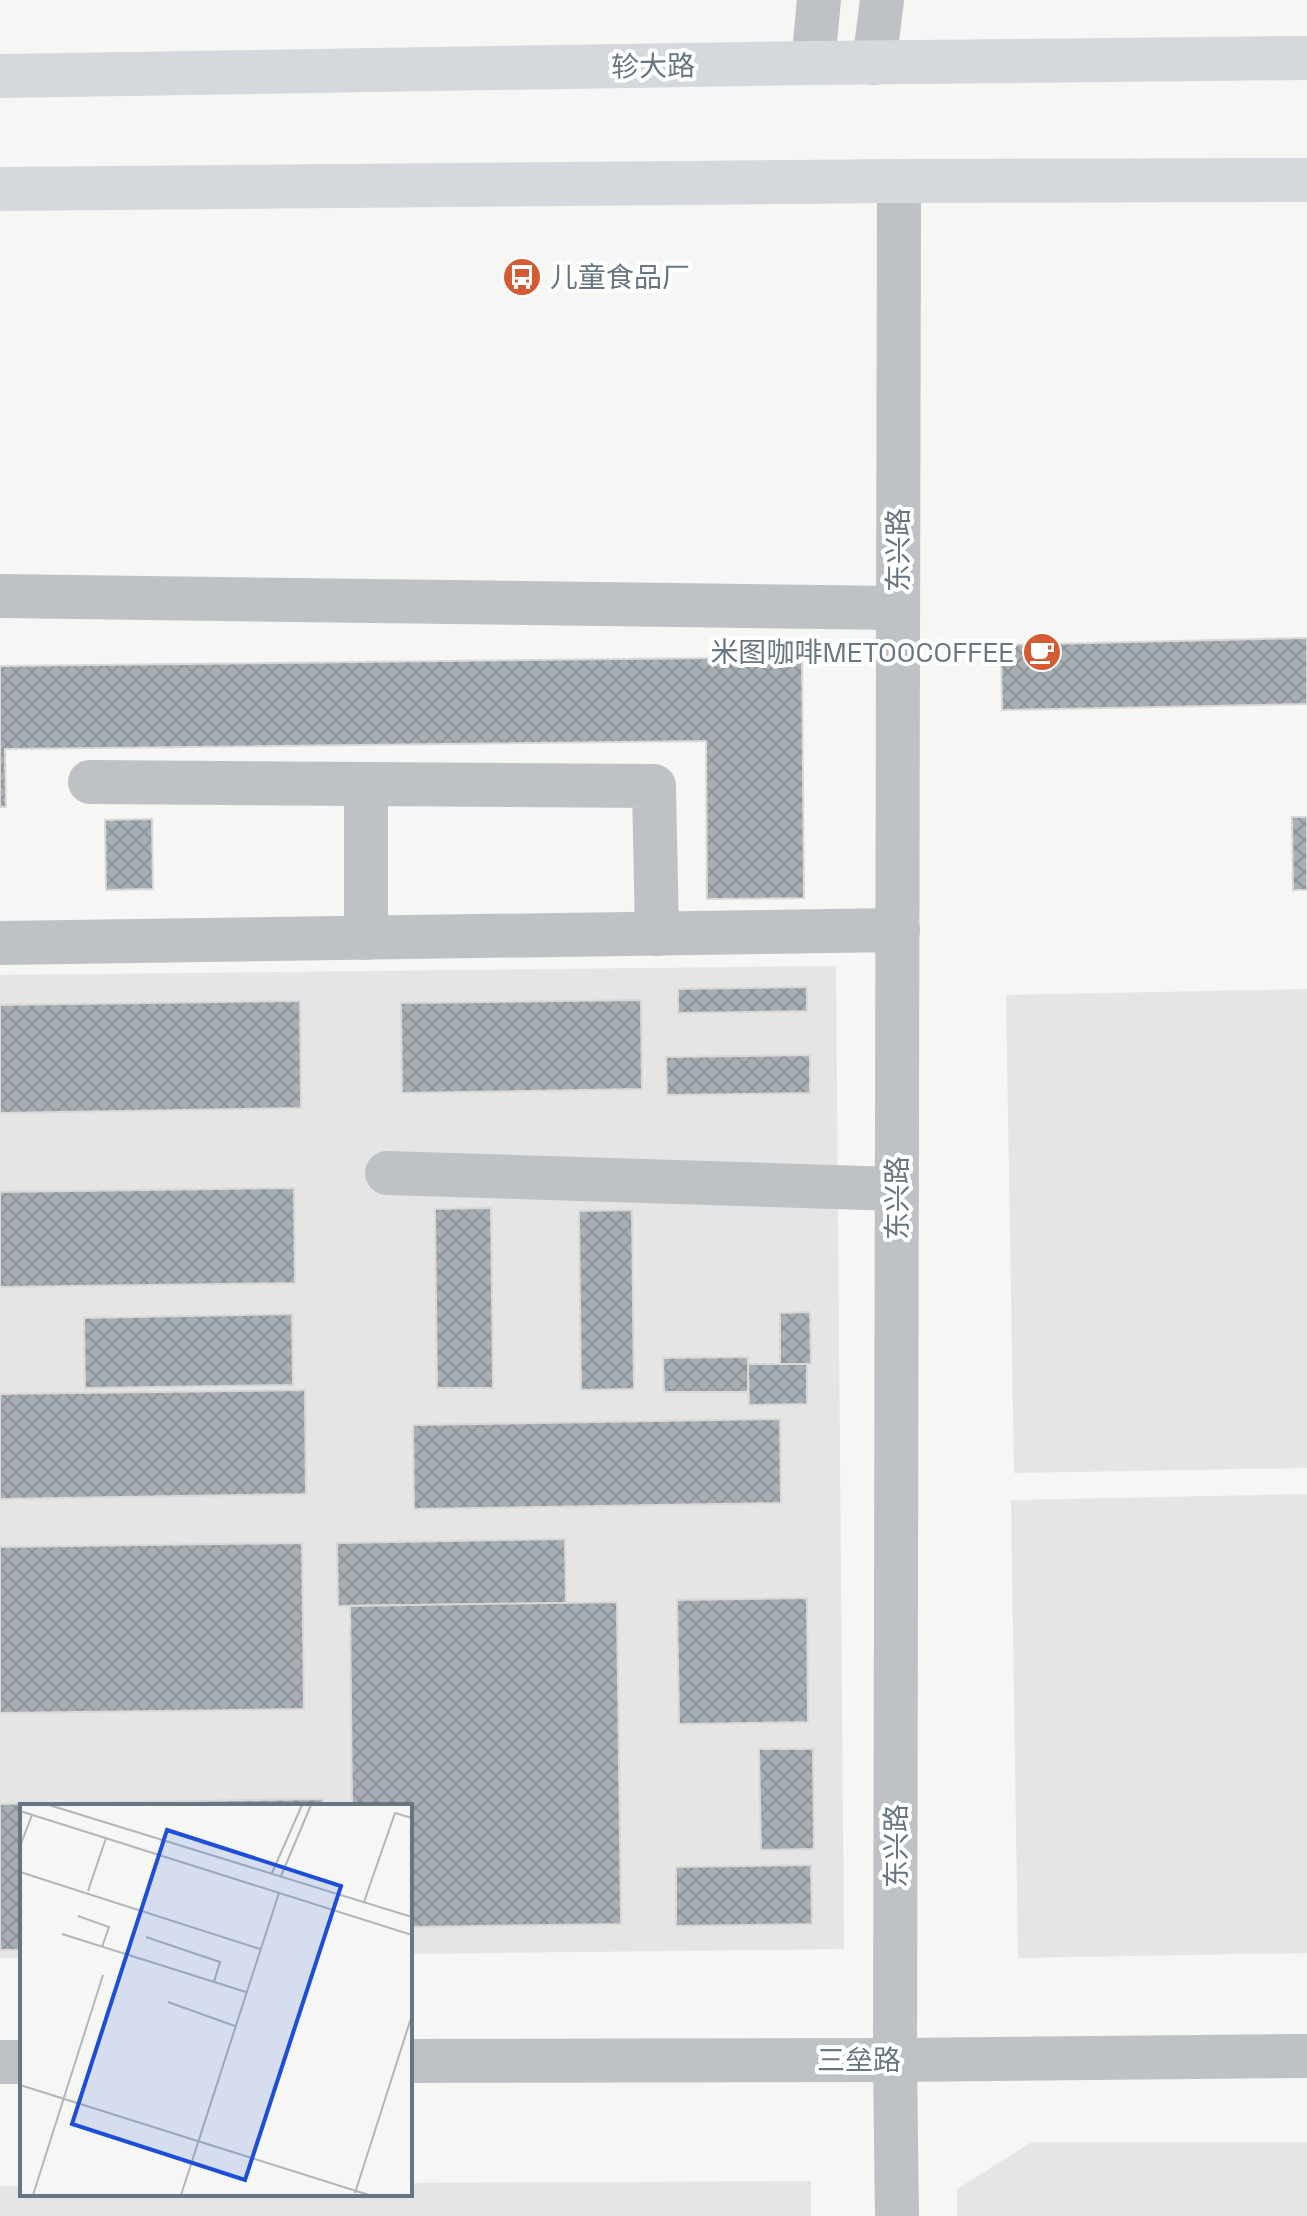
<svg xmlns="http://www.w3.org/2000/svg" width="1307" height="2216" viewBox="0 0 1307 2216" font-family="'Space Grotesk','Noto Sans SC',sans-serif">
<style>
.built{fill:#e4e5e4}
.building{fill:url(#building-cross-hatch);stroke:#d8d8d6;stroke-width:2}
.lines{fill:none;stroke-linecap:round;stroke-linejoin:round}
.minor{stroke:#bec2c5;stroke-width:44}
.highway{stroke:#d5d8dc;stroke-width:44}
.labels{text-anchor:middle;stroke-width:8;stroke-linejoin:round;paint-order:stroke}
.street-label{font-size:28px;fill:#687682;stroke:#fff}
.poi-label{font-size:28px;fill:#687682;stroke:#fff;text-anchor:start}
.inset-road{fill:none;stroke:#b0b7bc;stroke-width:2}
.view{fill:#1d4ed8;fill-opacity:0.15;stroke:#1d4ed8;stroke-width:4}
.inset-edge{fill:none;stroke:#687682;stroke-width:4}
</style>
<defs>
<pattern id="building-cross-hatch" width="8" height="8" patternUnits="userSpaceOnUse" patternTransform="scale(2)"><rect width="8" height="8" fill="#a8afb4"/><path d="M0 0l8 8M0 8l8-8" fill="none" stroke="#8d9398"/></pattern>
</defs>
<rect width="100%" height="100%" fill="#f6f6f4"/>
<g class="built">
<polygon points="836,966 844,1949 410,1954 410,1806 22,1806 22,1958 0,1958 0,975"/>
<polygon points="1307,989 1307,1468 1014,1473 1006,995"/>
<polygon points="1307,1494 1307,1953 1018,1958 1011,1500"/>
<polygon points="1032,2142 1307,2142 1307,2216 957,2216 957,2189"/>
<polygon points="811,2181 811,2216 0,2216 0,2186 22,2186 22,2194 410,2194 410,2183"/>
</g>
<g class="building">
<polygon points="1307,638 1307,704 1002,710 1001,645"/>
<polygon points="802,657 804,898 707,899 706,741 5,749 6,807 0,807 0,666"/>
<polygon points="1292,817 1307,817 1307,890 1293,890"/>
<polygon points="152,819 153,889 106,890 105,820"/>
<polygon points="807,987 807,1011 678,1013 678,989"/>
<polygon points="641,1000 642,1089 402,1093 401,1003"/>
<polygon points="300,1001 301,1108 0,1113 0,1005"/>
<polygon points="810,1055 810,1093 667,1095 666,1057"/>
<polygon points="294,1188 295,1283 0,1287 0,1192"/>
<polygon points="491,1208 493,1388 437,1388 435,1209"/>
<polygon points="632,1210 634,1389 581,1390 579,1211"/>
<polygon points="810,1312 811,1364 780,1364 780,1313"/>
<polygon points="292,1314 293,1385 85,1388 84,1318"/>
<polygon points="748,1357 748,1392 664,1392 663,1358"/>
<polygon points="748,1364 807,1364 807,1404 749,1405"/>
<polygon points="305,1390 306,1494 0,1499 0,1394"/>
<polygon points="780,1419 781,1503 414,1509 413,1425"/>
<polygon points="565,1539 566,1603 338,1606 337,1543"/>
<polygon points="302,1543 304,1709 0,1713 0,1547"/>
<polygon points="807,1598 808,1722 679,1724 677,1600"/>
<polygon points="617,1602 621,1924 410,1927 410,1806 352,1806 350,1606"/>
<polygon points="759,1749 813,1749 814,1849 761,1850"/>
<polygon points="323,1799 323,1806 22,1806 22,1950 0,1950 0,1804"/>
<polygon points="811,1865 812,1924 676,1926 676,1867"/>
</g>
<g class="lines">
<g class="minor">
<polyline points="813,63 819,0"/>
<polyline points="874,63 882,0"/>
<polyline points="0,596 898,608"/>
<polyline points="90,782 654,786 657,934"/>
<polyline points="366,784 366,938"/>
<polyline points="0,943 898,930"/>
<polyline points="387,1173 897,1189"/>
<polyline points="410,2061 895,2060 1307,2056"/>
<polyline points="0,2062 22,2062"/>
<polyline points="897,2216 895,2060 899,181"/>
</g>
<g class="highway">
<polyline points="0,76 813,63 1307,58"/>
<polyline points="0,189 899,181 1307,180"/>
</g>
</g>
<defs>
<symbol id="bus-disc" viewBox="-11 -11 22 22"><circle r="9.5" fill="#d55b35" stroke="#fff"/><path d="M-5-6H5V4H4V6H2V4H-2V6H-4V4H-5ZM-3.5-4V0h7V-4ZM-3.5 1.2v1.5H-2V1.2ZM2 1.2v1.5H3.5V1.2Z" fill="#fff"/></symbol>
<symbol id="cafe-disc" viewBox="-11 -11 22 22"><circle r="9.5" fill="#d55b35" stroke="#fff"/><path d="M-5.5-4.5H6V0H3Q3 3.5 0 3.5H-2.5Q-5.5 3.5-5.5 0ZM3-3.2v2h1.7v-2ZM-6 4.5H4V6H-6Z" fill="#fff"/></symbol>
</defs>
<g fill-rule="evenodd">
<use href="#bus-disc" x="500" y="255" width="44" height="44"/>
<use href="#cafe-disc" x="1020" y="630" width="44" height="44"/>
</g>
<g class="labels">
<g class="street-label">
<text transform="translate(653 66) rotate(-1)" y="10">轸大路</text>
<text transform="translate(898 550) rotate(-90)" y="10">东兴路</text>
<text transform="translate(897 1198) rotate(-90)" y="10">东兴路</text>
<text transform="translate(896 1846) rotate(-90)" y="10">东兴路</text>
<text x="859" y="2070">三垒路</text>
</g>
<g class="poi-label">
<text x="550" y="287">儿童食品厂</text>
<text x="1014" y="662" text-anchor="end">米图咖啡METOOCOFFEE</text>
</g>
</g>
<g transform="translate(20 1804)">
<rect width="392" height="392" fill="#f6f6f4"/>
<path class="inset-road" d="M29,1L392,113M0,7L392,131M0,42L12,11M0,68L240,145M252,69L282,1M261,72L291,1M68,87L86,34M344,98L375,9L392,14M58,112L89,123L82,143M42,130L226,188M126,133L200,158L194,178M148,198L215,222M0,281L349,391M335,389L392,211M13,391L83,171M161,391L259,89"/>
<path class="view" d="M147,26L321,82L225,376L52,320Z"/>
<rect width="392" height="392" class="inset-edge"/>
</g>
</svg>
